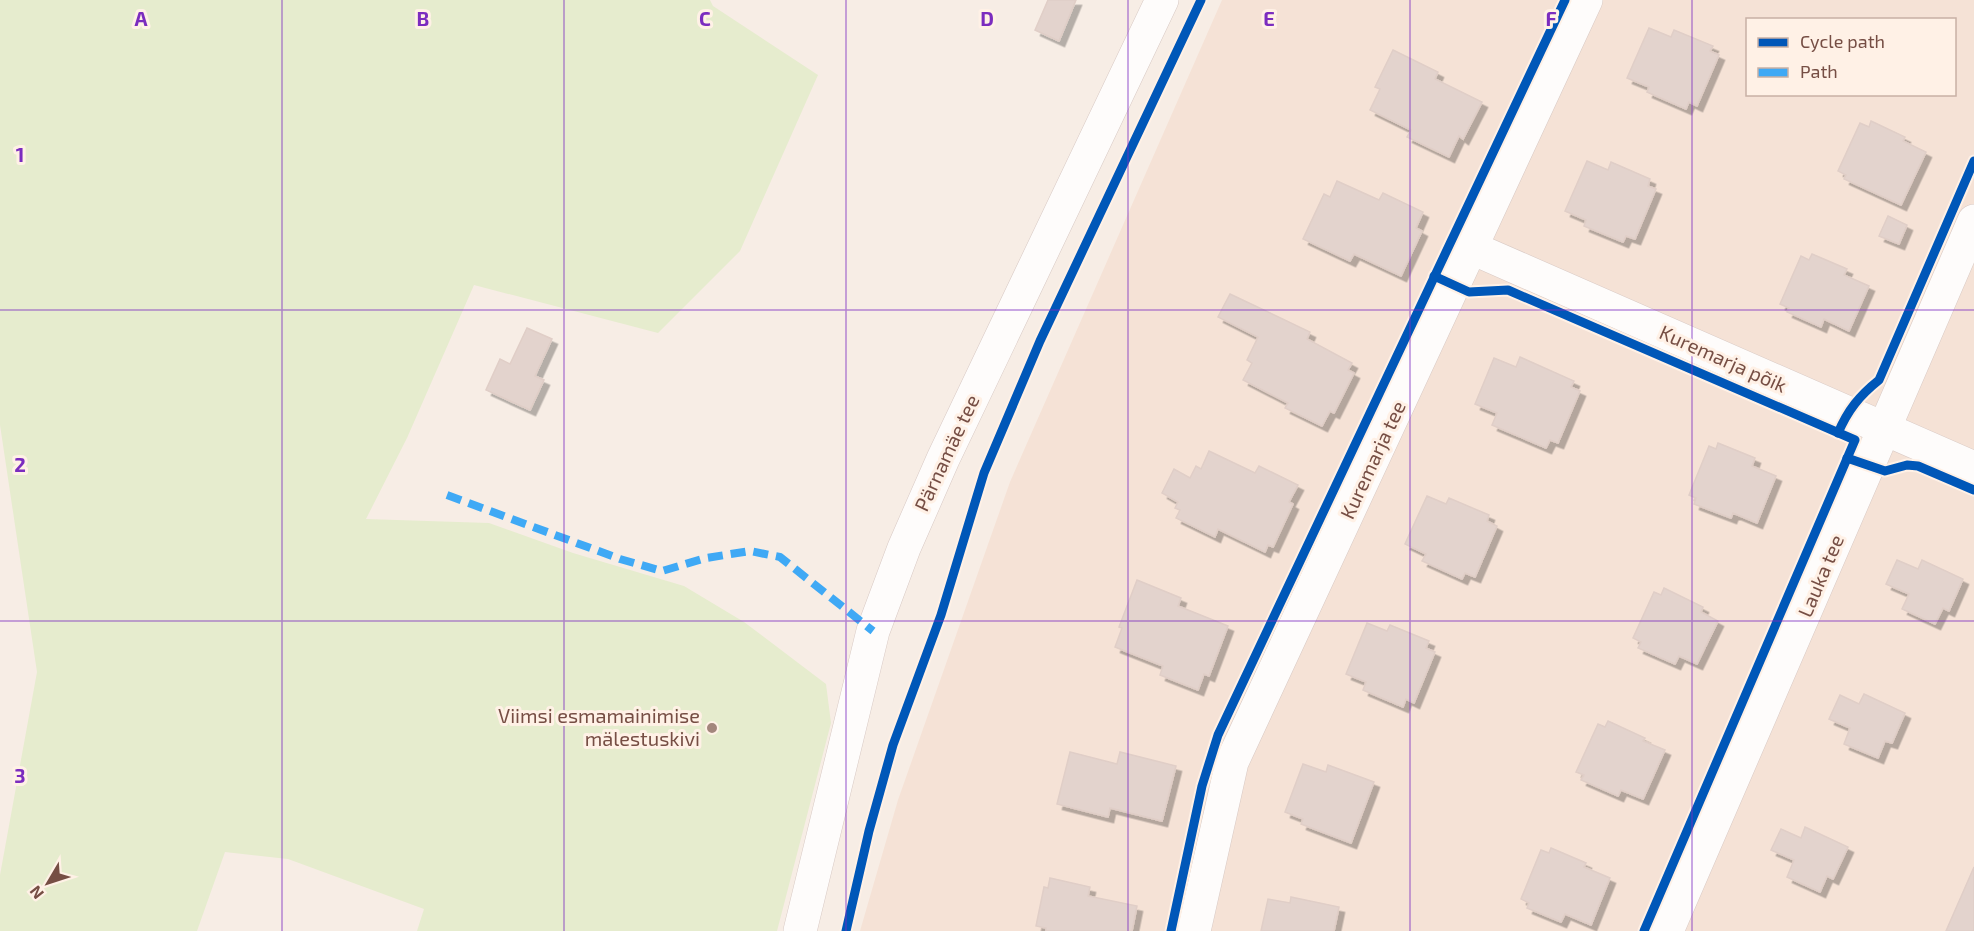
<svg xmlns="http://www.w3.org/2000/svg" width="1974" height="931" viewBox="0 0 1974 931" font-family="'Exo 2',sans-serif">
<style>
.residential{fill:#f5e2d6;fill-rule:evenodd}
.green{fill:#e6ecce}
.building{fill:#e3d3cd;stroke:#e0cec7;stroke-width:1.5;filter:url(#shadow)}
.lines{fill:none;stroke-linecap:round;stroke-linejoin:round}
.minor-casing{stroke:#d8c9c4;stroke-width:34}
.minor{stroke:#fefcfb;stroke-width:33}
.quiet{stroke:#3fa9f5;stroke-width:8;stroke-dasharray:15 8;stroke-linecap:butt}
.cycleway-casing{stroke:#fff1e6;stroke-width:13}
.cycleway{stroke:#0057b8;stroke-width:9}
.grid{fill:none;stroke:#7b2cbf;stroke-width:1.5;stroke-opacity:0.55}
.poi-dot{fill:#a3867c;stroke:#fff1e6;stroke-width:2}
.labels{text-anchor:middle;stroke-width:6;stroke-linejoin:round;paint-order:stroke}
.street-label{font-size:20px;fill:#764e44;stroke:#fff1e6}
.poi-label{font-size:20px;fill:#764e44;stroke:#fff1e6;text-anchor:end}
.grid-label{font-size:20px;text-anchor:middle;font-weight:bold;fill:#7b2cbf;stroke:#fff1e6;stroke-width:6;stroke-linejoin:round;paint-order:stroke}
</style>
<defs>
<filter id="shadow"><feDropShadow dx="5.5" dy="5.5" stdDeviation="0" flood-color="#0004"/></filter>
</defs>
<rect width="100%" height="100%" fill="#f7ede5"/>
<path class="residential" d="M1222,0H1974V931H860L898,800L1010,482ZM1748,20H1954V94H1748Z"/>
<polygon class="green" points="0,0 710,0 713,6 818,75 740,251 658,333 474,285 407,438 366,519 489,523 573,553 684,586 744,622 826,684 831,723 777,931 417,931 424,909 288,859 225,852 197,931 0,931 0,875 37,672 0,425"/>
<g class="building">
<polygon points="1048,0 1076,0 1059,41 1035,30"/>
<polygon points="1649,28 1671,37 1674,30 1713,46 1710,51 1719,55 1697,106 1689,102 1686,109 1647,92 1649,87 1627,78"/>
<polygon points="1393,50 1438,72 1435,79 1482,102 1463,139 1459,136 1449,157 1407,137 1411,130 1370,110 1380,89 1375,87"/>
<polygon points="1871,121 1905,137 1903,141 1926,152 1901,205 1844,179 1846,175 1838,171 1860,123 1869,127"/>
<polygon points="1587,161 1608,170 1611,162 1650,179 1648,186 1656,189 1635,239 1626,236 1623,242 1584,226 1586,220 1565,211"/>
<polygon points="1337,181 1379,200 1383,193 1423,212 1416,228 1422,231 1401,276 1354,254 1350,261 1303,239 1324,194 1330,197"/>
<polygon points="1888,216 1907,225 1899,244 1879,236"/>
<polygon points="1812,254 1847,269 1844,275 1869,286 1849,331 1824,319 1821,327 1787,312 1789,308 1780,304 1801,256 1809,260"/>
<polygon points="1230,294 1310,332 1307,339 1352,363 1348,370 1354,373 1334,413 1330,411 1322,426 1285,408 1288,403 1243,380 1252,363 1247,360 1258,337 1218,317"/>
<polygon points="527,328 552,339 535,376 544,380 530,410 486,390 500,359 510,364"/>
<polygon points="1520,357 1574,381 1571,387 1580,391 1558,443 1550,440 1546,448 1492,425 1497,413 1475,404 1494,358 1516,367"/>
<polygon points="1718,443 1755,458 1752,466 1776,476 1757,523 1733,513 1731,518 1694,504 1696,498 1689,495 1709,446 1716,449"/>
<polygon points="1209,451 1255,473 1259,466 1298,485 1289,502 1293,504 1273,547 1268,545 1265,552 1218,529 1215,537 1176,518 1180,510 1175,508 1178,502 1162,493 1174,469 1190,478 1196,466 1201,469"/>
<polygon points="1427,496 1446,504 1449,498 1489,515 1487,521 1497,526 1475,577 1465,573 1462,579 1422,561 1426,554 1405,544"/>
<polygon points="1897,560 1918,569 1922,560 1963,579 1949,611 1943,608 1935,624 1902,609 1909,594 1886,584"/>
<polygon points="1137,580 1181,598 1178,606 1228,626 1209,676 1204,674 1198,690 1160,675 1163,666 1115,647 1122,628 1119,627"/>
<polygon points="1664,588 1703,607 1701,612 1718,621 1697,664 1679,656 1675,664 1638,648 1641,642 1633,638 1654,592 1661,595"/>
<polygon points="1367,623 1387,631 1390,625 1429,641 1426,648 1435,652 1414,703 1406,699 1403,707 1363,690 1366,682 1346,674"/>
<polygon points="1864,694 1905,713 1892,743 1885,741 1878,758 1844,744 1850,728 1829,719 1840,695 1859,704"/>
<polygon points="1608,721 1645,738 1643,741 1665,750 1643,799 1621,790 1618,796 1581,780 1584,775 1576,772 1598,724 1605,727"/>
<polygon points="1070,752 1117,764 1120,752 1176,766 1162,821 1110,808 1108,817 1057,804"/>
<polygon points="1303,764 1326,772 1328,765 1374,782 1351,843 1301,824 1303,819 1285,812"/>
<polygon points="1805,827 1848,847 1833,879 1827,876 1820,892 1787,877 1794,860 1771,850 1781,829 1801,838"/>
<polygon points="1551,848 1586,863 1584,867 1610,878 1591,925 1565,914 1561,922 1527,908 1529,903 1521,899 1541,850 1549,853"/>
<polygon points="1974,867 1974,931 1946,931"/>
<polygon points="1050,878 1090,887 1088,896 1137,906 1132,931 1046,931 1046,928 1036,926 1044,887 1048,888"/>
<polygon points="1291,897 1339,907 1334,931 1261,931 1268,899 1290,903"/>
</g>
<g class="lines">
<defs>
<g id="minor">
<polyline points="1472,248 1974,468"/>
<polyline points="800,931 873,631 904,548 943,459 1162,0"/>
<polyline points="1194,931 1232,762 1586,0"/>
<polyline points="1667,931 1974,221"/>
</g>
</defs>
<use href="#minor" class="minor-casing"/>
<use href="#minor" class="minor"/>
<polyline class="quiet" points="447,495 620,559 662,571 706,558 750,551 780,557 873,631"/>
<defs>
<g id="cycleway">
<polyline points="1434,276 1469,292 1508,290 1855,440 1644,931"/>
<path d="M1838,433C1848,410 1859,396 1879,380L1974,161"/>
<polyline points="1847,458 1885,471 1907,465 1918,466 1974,490"/>
<polyline points="846,931 869,831 893,745 941,615 984,473 1040,341 1201,0"/>
<polyline points="1171,931 1202,786 1218,735 1565,0"/>
</g>
</defs>
<use href="#cycleway" class="cycleway-casing"/>
<use href="#cycleway" class="cycleway"/>
</g>
<path class="grid" d="M282,0V931M564,0V931M846,0V931M1128,0V931M1410,0V931M1692,0V931M0,310H1974M0,621H1974"/>
<circle class="poi-dot" cx="712" cy="728" r="6"/>
<g class="labels">
<g class="street-label">
<text transform="translate(1723 359) rotate(24)" y="7">Kuremarja põik</text>
<text transform="translate(947 453) rotate(-65)" y="7">Pärnamäe tee</text>
<text transform="translate(1373 460) rotate(-65)" y="7">Kuremarja tee</text>
<text transform="translate(1821 576) rotate(-67)" y="7">Lauka tee</text>
</g>
<g class="poi-label">
<text x="700" y="723">Viimsi esmamainimise<tspan x="700" dy="23">mälestuskivi</tspan></text>
</g>
</g>
<g class="grid-label">
<text x="141" y="26">A</text>
<text x="423" y="26">B</text>
<text x="705" y="26">C</text>
<text x="987" y="26">D</text>
<text x="1269" y="26">E</text>
<text x="1551" y="26">F</text>
<text x="20" y="162">1</text>
<text x="20" y="472">2</text>
<text x="20" y="783">3</text>
</g>
<rect x="1746" y="18" width="210" height="78" fill="#fff1e6" stroke="#c8b0a5" stroke-width="1.5"/>
<rect x="1758" y="38" width="30" height="9" fill="#0057b8" stroke="#c8b0a5" stroke-width="1.5"/>
<text x="1800" y="48" font-size="18" fill="#764e44">Cycle path</text>
<rect x="1758" y="68" width="30" height="9" fill="#3fa9f5" stroke="#c8b0a5" stroke-width="1.5"/>
<text x="1800" y="78" font-size="18" fill="#764e44">Path</text>
<g transform="translate(48 883) rotate(231)" stroke="#fff1e6" stroke-width="4.5" paint-order="stroke">
<path d="M0-4.5L10 22L0 15L-10 22Z" fill="#764e44"/>
<text y="-9" font-size="16" font-weight="bold" text-anchor="middle" fill="#764e44">N</text>
</g>
</svg>
